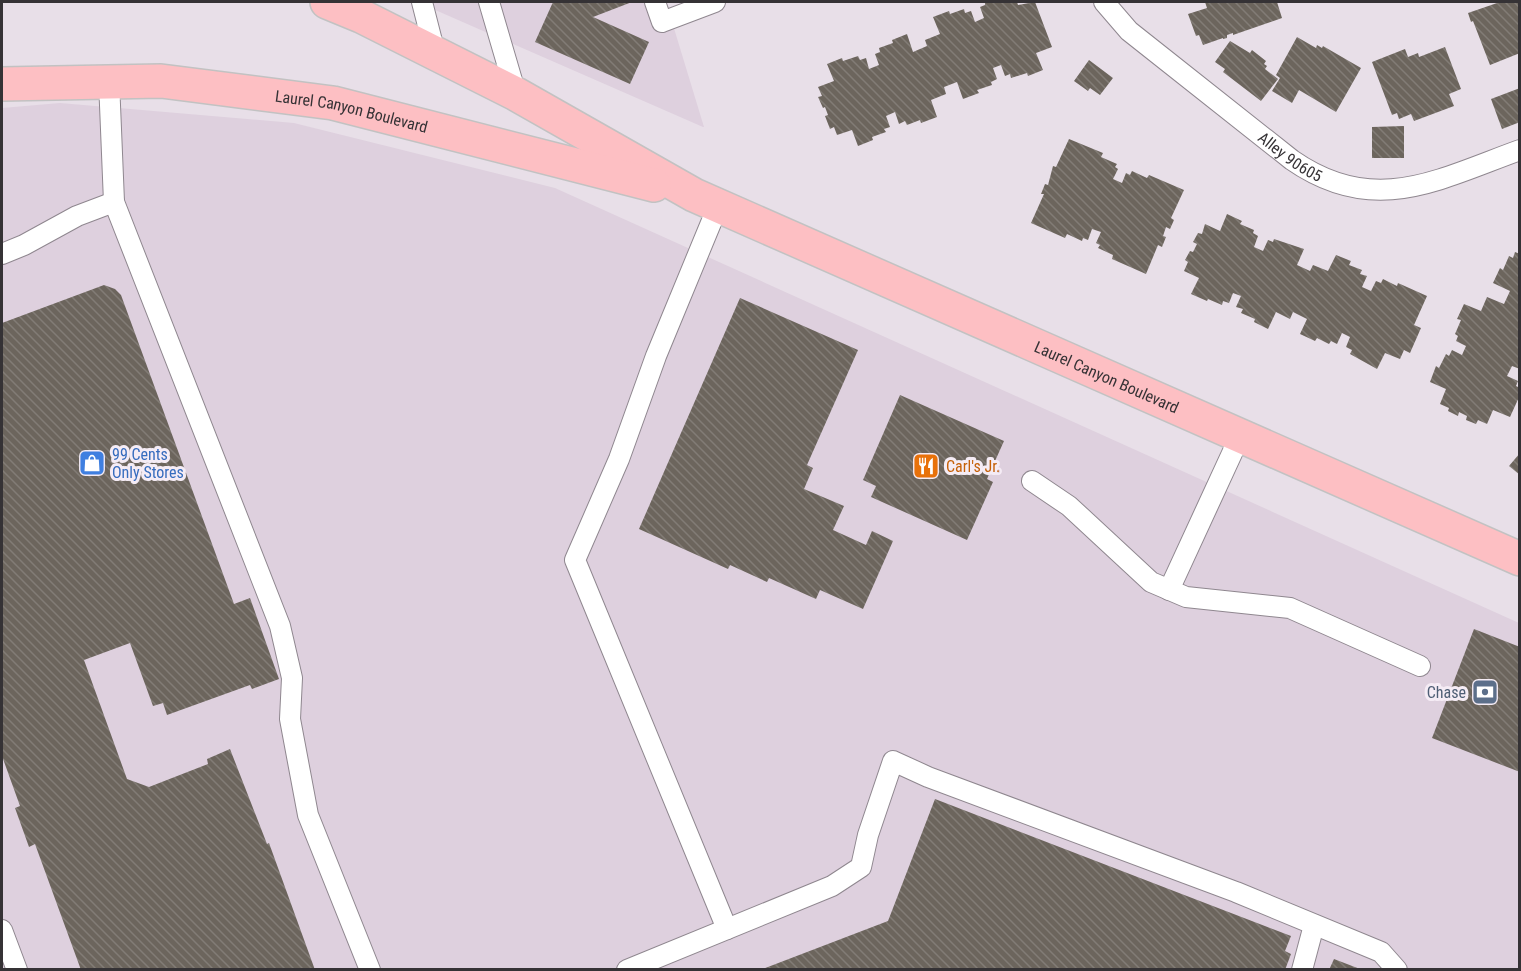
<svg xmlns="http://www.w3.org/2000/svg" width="1521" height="971" viewBox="0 0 1521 971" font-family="'Roboto Condensed',sans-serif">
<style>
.built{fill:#ded0de}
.building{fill:url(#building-back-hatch)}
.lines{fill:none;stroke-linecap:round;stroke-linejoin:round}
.service-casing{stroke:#8f878f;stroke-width:22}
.primary-casing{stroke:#c2c2c2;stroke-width:36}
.service{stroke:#fff;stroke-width:20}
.primary{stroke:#fdbfc3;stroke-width:33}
.labels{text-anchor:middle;stroke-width:6;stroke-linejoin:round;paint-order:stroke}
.street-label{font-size:16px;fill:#353235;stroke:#f5ecf5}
.shop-label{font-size:16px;fill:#366cbe;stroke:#f5ecf5;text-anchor:start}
.food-label{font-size:16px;fill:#c56008;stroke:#f5ecf5;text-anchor:start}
.service-label{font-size:16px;fill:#4e5e75;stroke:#f5ecf5;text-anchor:end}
</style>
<defs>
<pattern id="building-back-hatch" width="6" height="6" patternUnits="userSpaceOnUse" patternTransform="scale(1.5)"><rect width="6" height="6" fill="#6c655d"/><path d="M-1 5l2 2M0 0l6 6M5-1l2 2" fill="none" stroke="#827c76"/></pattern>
</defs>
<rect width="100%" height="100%" fill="#e8dfe8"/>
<g class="built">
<polygon points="417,2 666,2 704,127 703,127"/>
<polygon points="60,103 294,123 555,188 1519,623 1519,969 2,970 2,108"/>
</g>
<g class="building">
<polygon points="553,2 632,2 593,17 649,42 630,84 535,42"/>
<polygon points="987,2 1017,2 1018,5 1035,2 1052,47 1036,53 1043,70 1028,76 1027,73 1011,78 1010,74 1005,76 1001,65 993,68 997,79 991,82 992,85 977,90 979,93 963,99 957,82 944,87 946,94 931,100 937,117 921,123 920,120 907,125 905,121 899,124 895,112 886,116 890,127 884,129 886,132 872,137 873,140 858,146 852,130 837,135 834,127 830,129 825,116 828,115 825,107 823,108 818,97 822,96 818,87 834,81 827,64 842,58 843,61 858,56 860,60 866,58 869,69 879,65 875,54 880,52 879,48 893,43 892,40 907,34 913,52 927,46 925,40 940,34 933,17 949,11 950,14 964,9 965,13 971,11 975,22 984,18 980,7 985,5 985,3"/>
<polygon points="1205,2 1277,2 1282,18 1233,35 1233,33 1227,35 1227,38 1223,39 1223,38 1203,45 1199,35 1196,36 1188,14 1207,8"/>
<polygon points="1500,2 1520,2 1520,53 1490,65 1473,21 1471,22 1468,13"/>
<polygon points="1297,37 1316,48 1317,45 1322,48 1323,46 1361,68 1336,112 1299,90 1292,103 1272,91 1280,78 1276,75"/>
<polygon points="1230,41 1250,53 1252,50 1266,61 1264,64 1267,66 1265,69 1278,79 1261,101 1223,72 1225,69 1215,62"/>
<polygon points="1445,47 1461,89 1449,94 1454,106 1414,121 1411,114 1399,119 1397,113 1392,115 1372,62 1405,49 1408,57 1418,53 1419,57"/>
<polygon points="1089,60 1113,78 1100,95 1090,88 1088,91 1074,81"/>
<polygon points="1520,88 1520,122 1502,129 1491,99"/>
<polygon points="1404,126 1404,158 1372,158 1372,127"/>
<polygon points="1069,139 1103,153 1101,157 1117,164 1115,167 1118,169 1113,179 1122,183 1126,173 1130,175 1132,171 1147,178 1149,175 1184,190 1171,218 1174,220 1170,229 1166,227 1163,236 1166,237 1162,247 1158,245 1146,274 1112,259 1113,255 1098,248 1100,245 1096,243 1101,232 1092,229 1088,240 1083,238 1082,241 1067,234 1065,238 1031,223 1044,194 1041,194 1045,184 1048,185 1053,166 1056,167"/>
<polygon points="1227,214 1242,221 1240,224 1254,230 1253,233 1258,236 1254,247 1263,251 1268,240 1273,242 1274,239 1304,249 1297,265 1310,271 1313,265 1328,271 1336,255 1351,261 1349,265 1362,270 1360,274 1367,276 1362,287 1371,291 1376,281 1381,283 1383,279 1397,286 1398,283 1427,296 1414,325 1421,328 1410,353 1404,350 1400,359 1385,353 1377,369 1350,354 1352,350 1346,347 1350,337 1342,333 1337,344 1331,341 1329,344 1317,338 1315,341 1300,334 1307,319 1293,312 1290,319 1276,312 1268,329 1254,322 1255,319 1241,313 1243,309 1236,307 1241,296 1233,293 1229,303 1223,301 1222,305 1208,299 1207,301 1191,294 1199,278 1184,271 1188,262 1185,260 1190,251 1193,252 1197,244 1193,242 1198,233 1202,234 1205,224 1220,231"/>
<polygon points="1515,252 1520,254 1520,369 1512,366 1507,376 1518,381 1516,386 1520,388 1520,395 1510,417 1493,410 1487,424 1478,420 1476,424 1466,420 1467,416 1459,412 1458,416 1448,411 1449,408 1440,404 1446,389 1430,382 1436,366 1439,368 1446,354 1449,356 1452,350 1462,355 1466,346 1456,341 1458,336 1455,334 1461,320 1457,319 1464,304 1481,311 1487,297 1504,304 1510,291 1493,283 1500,268 1503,270 1509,256 1513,258"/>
<polygon points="104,285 115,289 121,295 234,604 250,598 279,679 252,689 250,685 167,715 163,703 153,706 130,643 84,660 127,779 149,787 208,764 207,759 230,749 267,844 269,843 315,970 81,970 35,844 29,847 15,808 20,806 2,756 2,323"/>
<polygon points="740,298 858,350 807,465 813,468 804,489 844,506 833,530 866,545 872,531 893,541 863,609 820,590 816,599 769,578 767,582 730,565 728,569 639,529"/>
<polygon points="900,395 1004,441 987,479 993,482 967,540 871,497 876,486 863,480"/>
<polygon points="1520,453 1520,475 1509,466"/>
<polygon points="1474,629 1520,647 1520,772 1432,738"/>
<polygon points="935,799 1291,936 1285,951 1291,954 1285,970 760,970 888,921"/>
<polygon points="1334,959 1360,969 1360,970 1329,970"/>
</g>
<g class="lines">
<defs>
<g id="service">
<polyline points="422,2 435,53"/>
<polyline points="489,2 516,94"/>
<polyline points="655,2 662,22 715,2"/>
<path id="s1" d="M1104,2L1129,31L1292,160C1374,217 1437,180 1520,150"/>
<polyline points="109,81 114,202 280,626 292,678 290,719 308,815 370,970"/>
<polyline points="718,206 656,356 619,459 575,560 727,929"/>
<polyline points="2,254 24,245 77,216 114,202"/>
<polyline points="1032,481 1069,506 1151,582 1186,597 1290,608 1420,666"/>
<polyline points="1169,590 1240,436"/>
<polyline points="2,930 17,970"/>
<polyline points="627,970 832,886 861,867 868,835 893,761 928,777 1236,892 1381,952 1397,970"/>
<polyline points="1302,970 1314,925"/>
</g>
<g id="primary">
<path id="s2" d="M327,2L361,16L516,94L694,195L1520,559"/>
<path id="s3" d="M2,84L161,81L333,103L654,185"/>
</g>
</defs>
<use href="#service" class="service-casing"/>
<use href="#primary" class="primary-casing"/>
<use href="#service" class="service"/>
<use href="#primary" class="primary"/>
</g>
<defs>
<symbol id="shop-square" viewBox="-11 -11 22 22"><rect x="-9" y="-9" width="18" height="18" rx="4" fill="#3f7fe0" stroke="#f5ecf5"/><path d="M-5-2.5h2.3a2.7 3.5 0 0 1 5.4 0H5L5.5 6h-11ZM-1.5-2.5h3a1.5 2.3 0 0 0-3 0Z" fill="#fff"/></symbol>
<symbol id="restaurant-square" viewBox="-11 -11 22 22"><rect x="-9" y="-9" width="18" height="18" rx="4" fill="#e8710a" stroke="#f5ecf5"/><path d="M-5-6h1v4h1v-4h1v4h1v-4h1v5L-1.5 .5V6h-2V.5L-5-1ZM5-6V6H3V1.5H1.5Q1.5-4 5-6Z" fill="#fff"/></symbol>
<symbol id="bank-square" viewBox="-11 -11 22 22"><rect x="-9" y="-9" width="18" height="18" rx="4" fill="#5c6f8a" stroke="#f5ecf5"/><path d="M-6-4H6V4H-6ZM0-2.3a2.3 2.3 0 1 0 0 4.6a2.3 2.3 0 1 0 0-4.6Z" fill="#fff"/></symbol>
</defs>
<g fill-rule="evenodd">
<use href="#shop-square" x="77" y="448" width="30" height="30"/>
<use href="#restaurant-square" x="911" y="451" width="30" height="30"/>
<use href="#bank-square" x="1470" y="677" width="30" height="30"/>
</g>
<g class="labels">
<g class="street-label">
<text dy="6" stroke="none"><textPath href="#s3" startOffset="352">Laurel Canyon Boulevard</textPath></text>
<text dy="6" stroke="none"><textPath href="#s1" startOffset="243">Alley 90605</textPath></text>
<text dy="6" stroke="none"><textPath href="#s2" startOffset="866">Laurel Canyon Boulevard</textPath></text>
</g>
<g class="shop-label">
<text x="112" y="460">99 Cents<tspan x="112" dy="18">Only Stores</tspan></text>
</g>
<g class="food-label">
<text x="946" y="472">Carl's Jr.</text>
</g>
<g class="service-label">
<text x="1466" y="698">Chase</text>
</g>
</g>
<rect width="1521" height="971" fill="none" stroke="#353235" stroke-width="6"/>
</svg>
